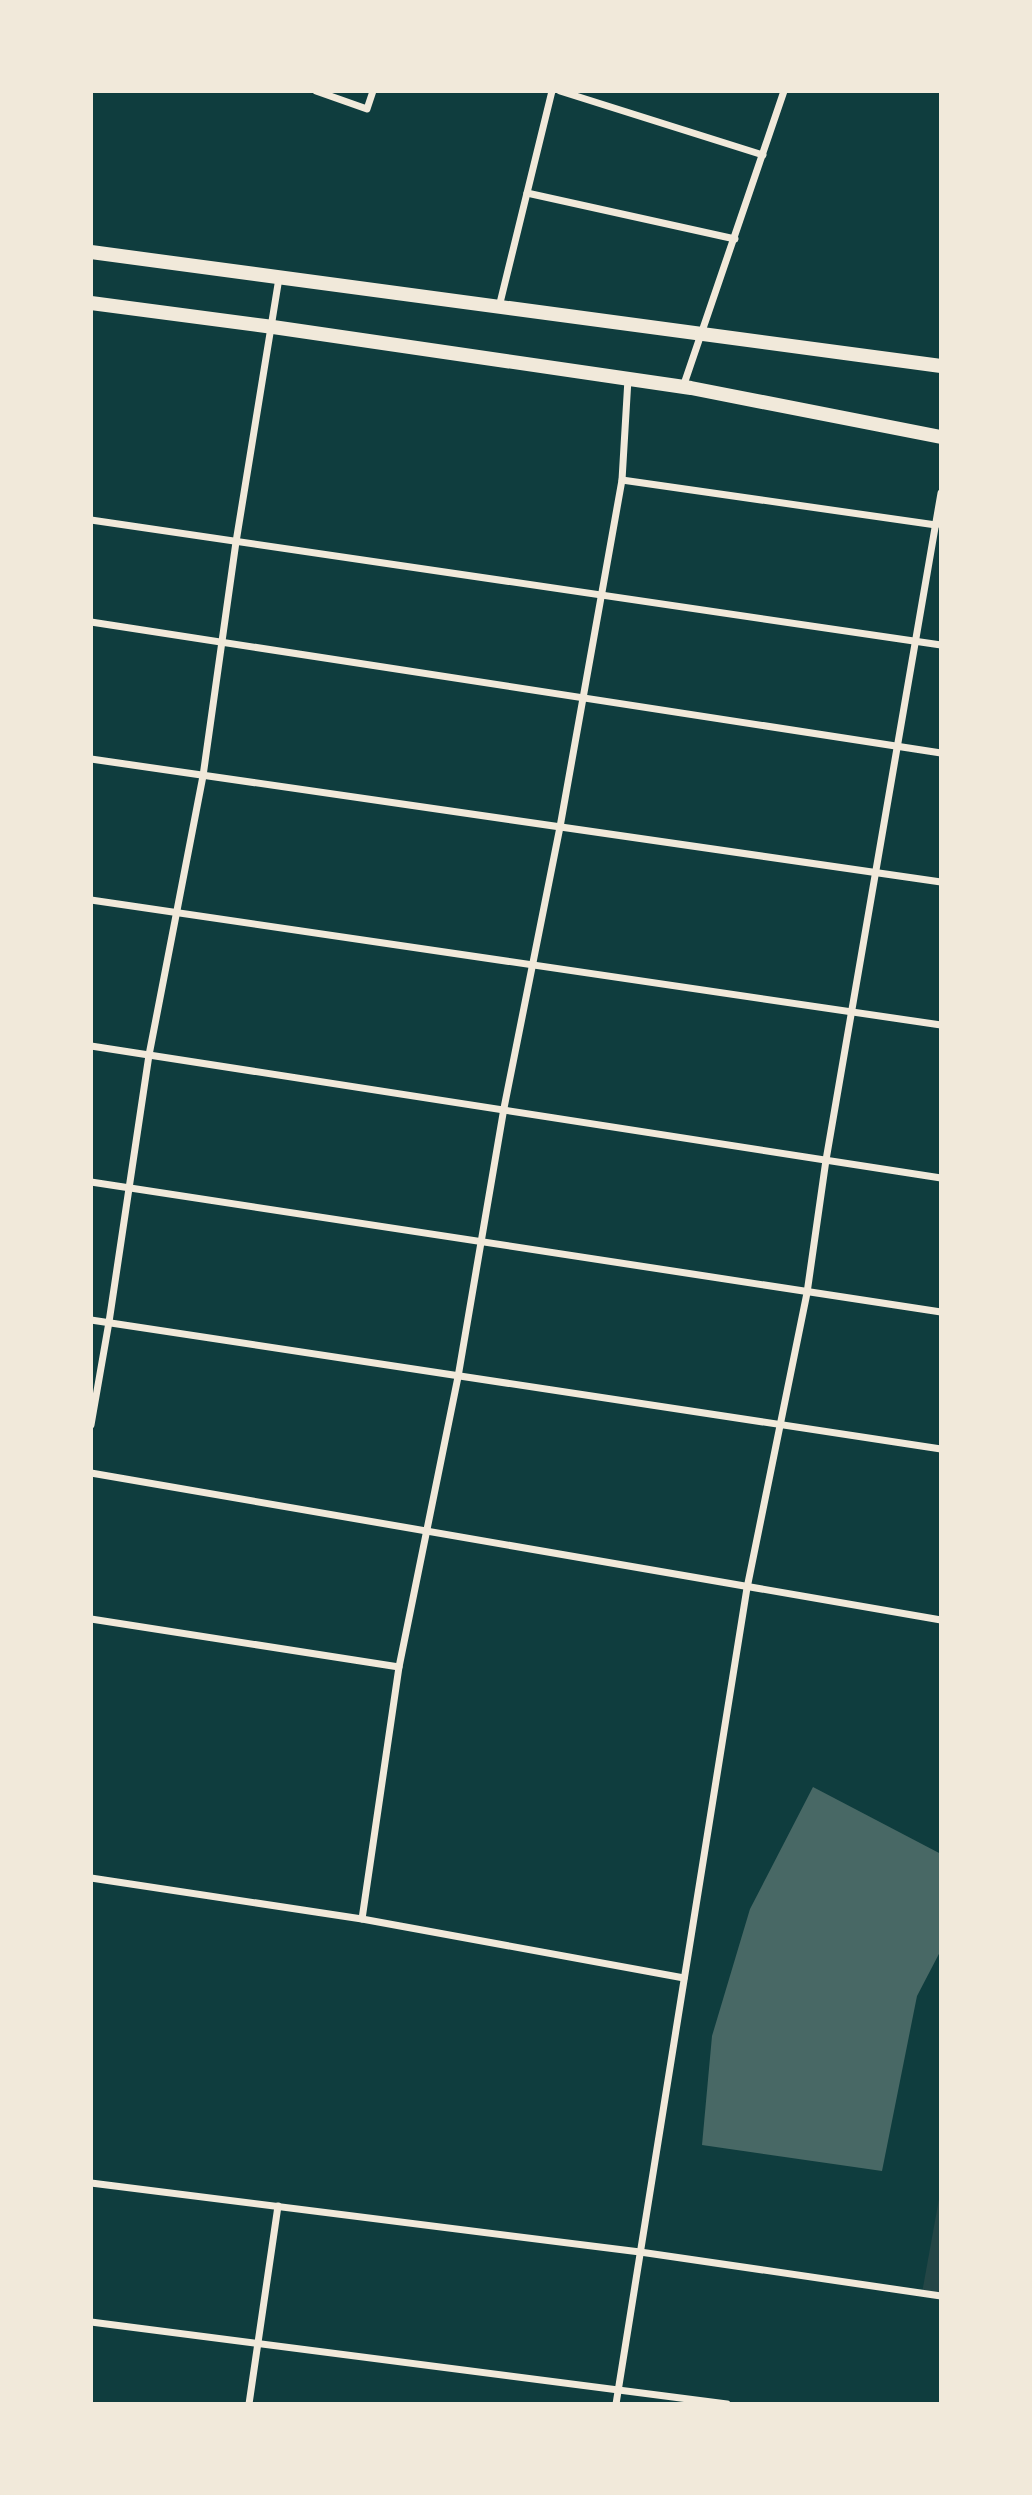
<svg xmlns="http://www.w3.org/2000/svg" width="1032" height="2495" viewBox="0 0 1032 2495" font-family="Signika,sans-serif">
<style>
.green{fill:#244646}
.building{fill:#486865}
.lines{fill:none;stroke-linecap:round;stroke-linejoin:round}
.minor{stroke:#f1e9da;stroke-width:7}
.secondary{stroke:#f1e9da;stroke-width:14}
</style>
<rect width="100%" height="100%" fill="#0f3d3e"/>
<polygon class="green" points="941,2188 941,2296 922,2293"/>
<polygon class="building" points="813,1787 941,1854 941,1950 917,1996 882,2171 702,2145 712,2036 750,1909"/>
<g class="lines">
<g class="minor">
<polyline points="316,91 367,109 373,91"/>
<polyline points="560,91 763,155"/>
<polyline points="527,193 735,239"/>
<polyline points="499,307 552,91"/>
<polyline points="683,387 784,91"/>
<polyline points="622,480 936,525"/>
<polyline points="91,520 941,645"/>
<polyline points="91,622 941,753"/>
<polyline points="91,759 941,882"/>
<polyline points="91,900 941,1025"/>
<polyline points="91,1046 941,1178"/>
<polyline points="91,1182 941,1312"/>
<polyline points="91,1320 941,1449"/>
<polyline points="91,1425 109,1322 149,1055 203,776 236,542 279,278"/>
<polyline points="91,1473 941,1620"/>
<polyline points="91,1619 399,1667"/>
<polyline points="91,1878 362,1919 684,1978"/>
<polyline points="362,1919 399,1667 458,1377 504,1108 560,827 622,480 628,379"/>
<polyline points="91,2183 640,2252 941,2296"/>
<polyline points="91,2322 727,2404"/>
<polyline points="249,2404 278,2206"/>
<polyline points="616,2404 747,1588 807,1293 826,1160 941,493"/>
</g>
<g class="secondary">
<polyline points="91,252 941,366"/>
<polyline points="91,303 273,327 691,388 941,437"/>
</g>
</g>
<rect width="1032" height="2495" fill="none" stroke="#f1e9da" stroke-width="186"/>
</svg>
